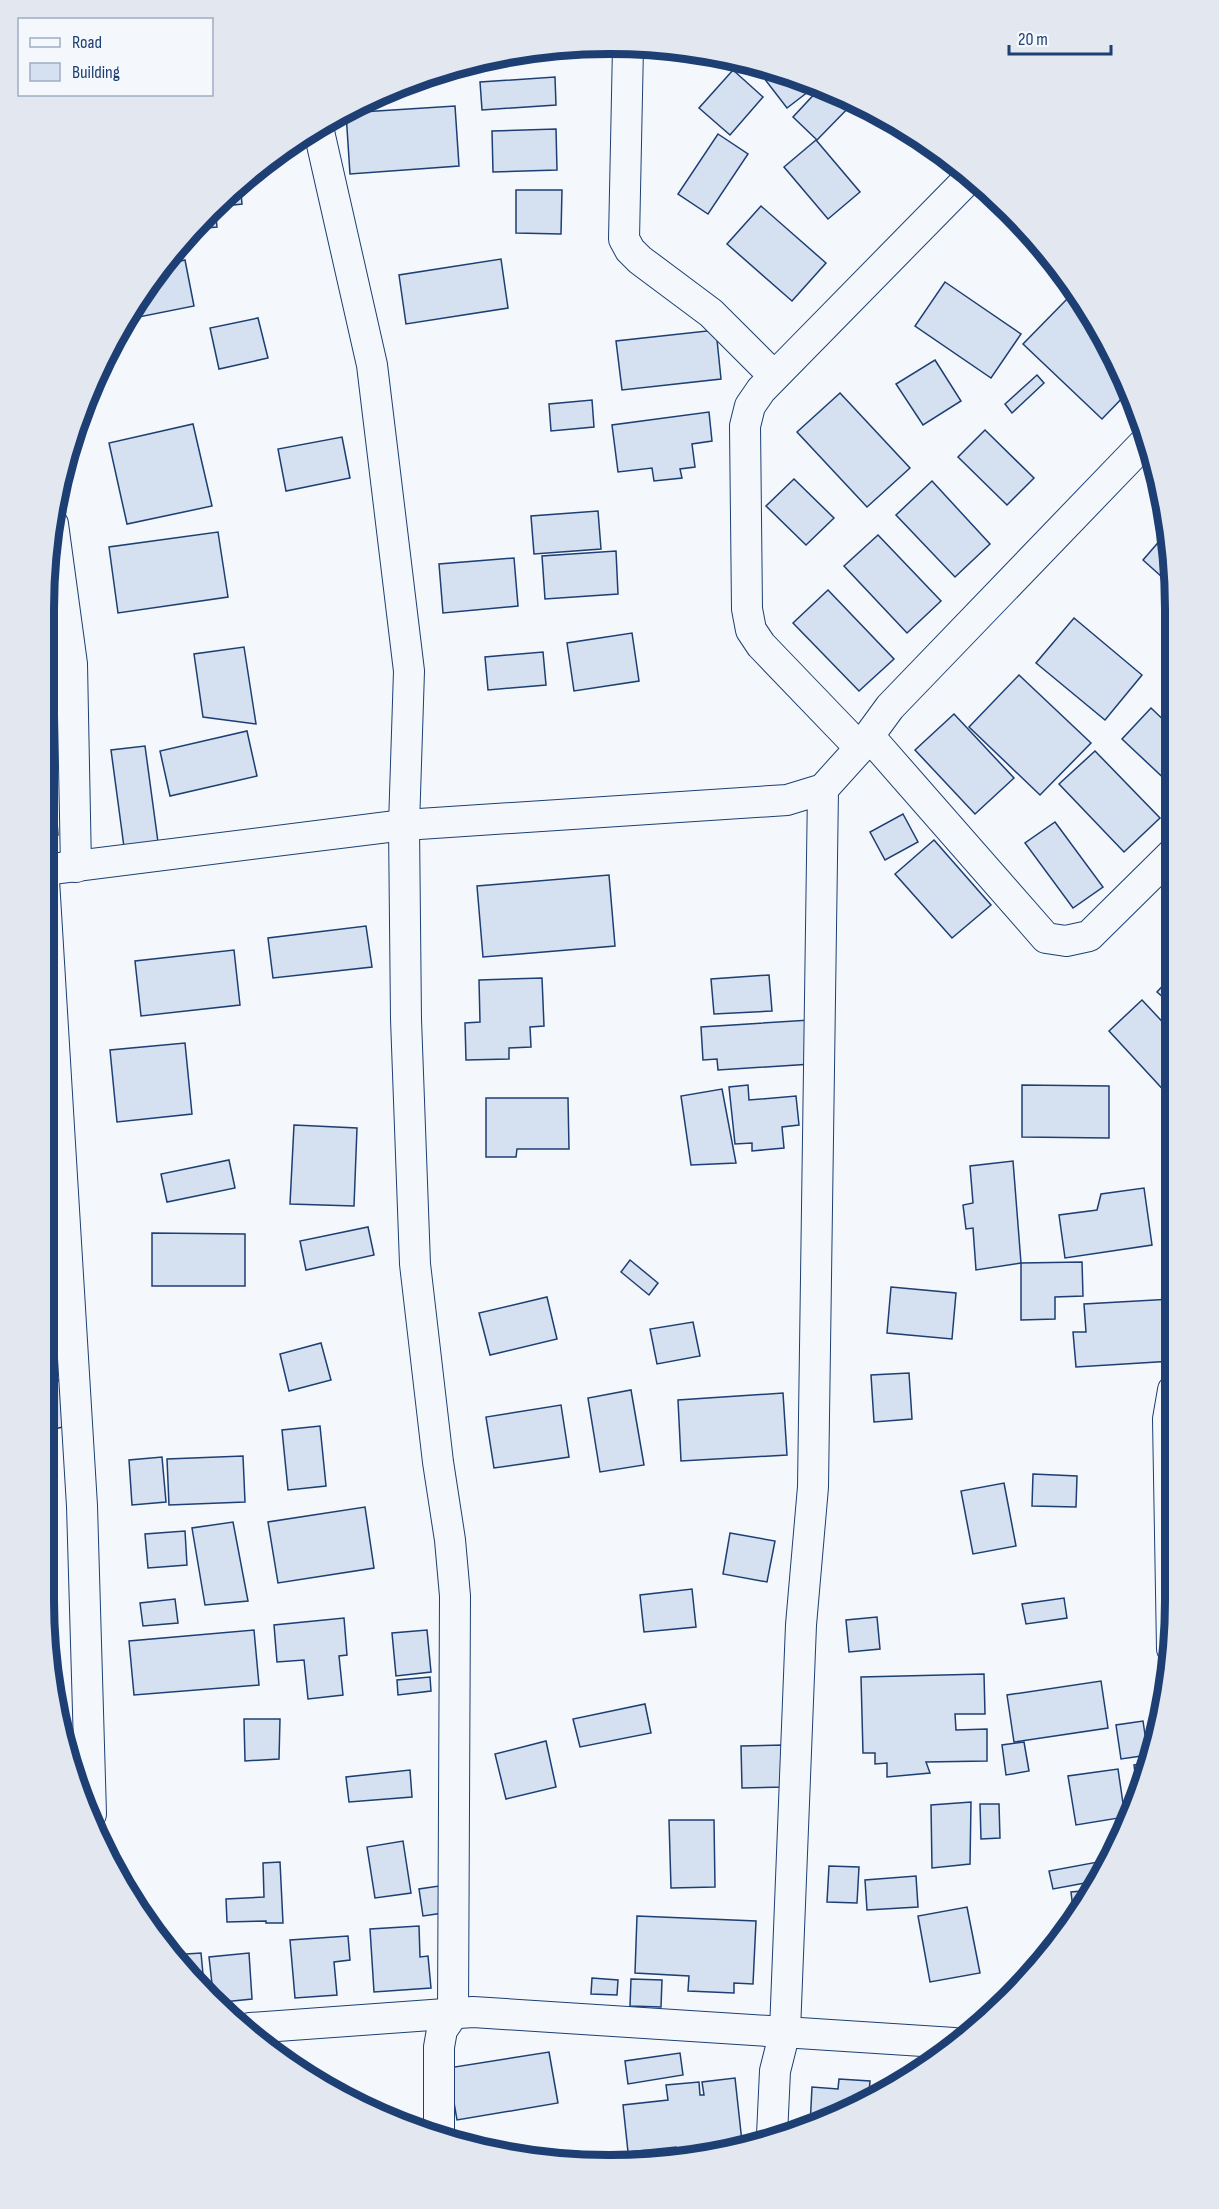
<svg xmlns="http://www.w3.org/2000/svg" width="1219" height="2209" viewBox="0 0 1219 2209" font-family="'Sofia Sans Condensed',sans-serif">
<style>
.building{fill:#d5e0f0;stroke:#1d3f73;stroke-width:1.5}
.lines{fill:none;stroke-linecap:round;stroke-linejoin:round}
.street-casing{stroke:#1d3f73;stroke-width:32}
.street{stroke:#f4f7fb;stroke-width:30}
.rim{fill:none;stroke:#1d3f73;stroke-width:8}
</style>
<rect width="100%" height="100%" fill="#f4f7fb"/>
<g class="building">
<polygon points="572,45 610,46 610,55 539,54 539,50"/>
<polygon points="754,65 791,73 817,85 787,108"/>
<polygon points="733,70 763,97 730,135 699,108"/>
<polygon points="555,77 556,105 482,110 480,82"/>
<polygon points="821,87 854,102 817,140 793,117"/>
<polygon points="455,106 459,166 350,174 346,113"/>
<polygon points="556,129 557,170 493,172 492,131"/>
<polygon points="718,134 748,154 708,214 678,194"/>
<polygon points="816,140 860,192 828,219 784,167"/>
<polygon points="240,183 242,204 215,207"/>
<polygon points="516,190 562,190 561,234 516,233"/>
<polygon points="761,206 826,263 792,301 727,244"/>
<polygon points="215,208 217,227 192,229"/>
<polygon points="501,259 508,308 406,324 399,275"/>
<polygon points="185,260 194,306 124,320 164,265"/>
<polygon points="945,282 1021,334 991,378 915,326"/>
<polygon points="1073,287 1080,295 1087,308 1069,292"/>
<polygon points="1068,298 1093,322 1101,337 1095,342 1111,358 1128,392 1102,419 1023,344"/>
<polygon points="258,318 268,358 219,369 210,328"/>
<polygon points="716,330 721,379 622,390 616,341"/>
<polygon points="935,360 961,401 923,425 896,384"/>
<polygon points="1037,375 1044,383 1012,413 1005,404"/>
<polygon points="840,393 910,468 867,507 797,432"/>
<polygon points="592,400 594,427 551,431 549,404"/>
<polygon points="709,412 712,441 692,444 695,467 680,469 682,478 654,481 652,468 618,472 612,425"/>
<polygon points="193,424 212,506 127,524 109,443"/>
<polygon points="985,430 1034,478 1007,505 958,457"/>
<polygon points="342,437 350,478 286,491 278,449"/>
<polygon points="794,479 834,518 806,545 766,506"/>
<polygon points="932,481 990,544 955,577 896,515"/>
<polygon points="598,511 601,549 534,554 531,516"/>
<polygon points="1169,530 1171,536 1171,585 1143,560"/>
<polygon points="218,532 228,597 118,613 109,547"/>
<polygon points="878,535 941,601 907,633 844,566"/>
<polygon points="616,551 618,594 545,599 542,556"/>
<polygon points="514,558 518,606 443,613 439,564"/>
<polygon points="828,590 894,659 859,691 793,623"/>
<polygon points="1074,618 1142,675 1105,720 1036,663"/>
<polygon points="632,633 639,681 574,691 567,643"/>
<polygon points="244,647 256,724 203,717 194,654"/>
<polygon points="45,648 60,648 59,736 45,736"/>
<polygon points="543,652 546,685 488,690 485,657"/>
<polygon points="1019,675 1091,743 1040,795 969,727"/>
<polygon points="1151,708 1171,727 1172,786 1122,739"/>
<polygon points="954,714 1014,778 975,814 915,750"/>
<polygon points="247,731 257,776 170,796 160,751"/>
<polygon points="145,746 158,842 124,847 111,750"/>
<polygon points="1095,751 1160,818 1124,852 1059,784"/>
<polygon points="44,782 54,782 58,835 44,836"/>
<polygon points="903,814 918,842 885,860 870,832"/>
<polygon points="1055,822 1103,887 1073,908 1025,843"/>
<polygon points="934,840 991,905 952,938 895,874"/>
<polygon points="609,875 615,946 483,957 477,886"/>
<polygon points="366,926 372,967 273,978 268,938"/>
<polygon points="234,950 240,1005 141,1016 135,961"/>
<polygon points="769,975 772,1011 714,1014 711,979"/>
<polygon points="1172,976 1172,1005 1157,992"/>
<polygon points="542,978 544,1026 530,1027 531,1047 509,1048 509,1059 466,1060 465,1023 480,1022 479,980"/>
<polygon points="1142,1000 1172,1032 1173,1093 1169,1096 1109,1031"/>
<polygon points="810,1020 812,1064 718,1070 717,1059 703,1060 701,1027"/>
<polygon points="185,1043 192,1114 117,1122 110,1050"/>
<polygon points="748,1085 749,1100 796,1096 799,1125 782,1127 784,1148 752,1151 752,1143 735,1144 729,1087"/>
<polygon points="1022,1085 1109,1086 1109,1138 1022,1137"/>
<polygon points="722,1089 736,1163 691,1165 681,1096"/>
<polygon points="486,1098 568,1098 569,1149 517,1149 516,1157 486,1157"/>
<polygon points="294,1125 357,1128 354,1206 290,1204"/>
<polygon points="229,1160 235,1188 167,1202 161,1174"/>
<polygon points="1013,1161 1021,1263 976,1270 973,1228 966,1229 963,1205 973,1203 970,1166"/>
<polygon points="64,1175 66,1204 44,1205 44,1177"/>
<polygon points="1144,1188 1152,1245 1065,1258 1059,1215 1097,1210 1101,1194"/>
<polygon points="368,1227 374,1255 306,1270 300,1241"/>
<polygon points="152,1233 245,1234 245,1286 152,1286"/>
<polygon points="630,1260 658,1283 649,1295 621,1272"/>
<polygon points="1082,1262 1083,1296 1055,1297 1055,1319 1021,1320 1021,1263"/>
<polygon points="891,1287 956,1293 952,1339 887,1333"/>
<polygon points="547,1297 557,1339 490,1355 479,1313"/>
<polygon points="1172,1299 1173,1361 1076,1367 1073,1332 1086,1332 1084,1304"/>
<polygon points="693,1322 700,1356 657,1364 650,1329"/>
<polygon points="321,1343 331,1380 289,1391 280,1354"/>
<polygon points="909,1373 912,1419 874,1422 871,1375"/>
<polygon points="59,1380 70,1425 44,1432 44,1384"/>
<polygon points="631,1390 644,1465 600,1472 588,1398"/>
<polygon points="783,1393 787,1455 681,1461 678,1400"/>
<polygon points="561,1405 569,1457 494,1468 486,1417"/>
<polygon points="320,1426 326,1486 288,1490 282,1430"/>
<polygon points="243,1456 245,1502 169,1505 167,1459"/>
<polygon points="162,1457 166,1502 132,1505 129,1460"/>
<polygon points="1033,1474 1077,1476 1076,1507 1032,1506"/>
<polygon points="1004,1483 1016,1546 973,1554 961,1491"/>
<polygon points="365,1507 374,1568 278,1583 268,1522"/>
<polygon points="233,1522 248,1601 205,1605 192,1528"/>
<polygon points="185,1531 187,1565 148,1568 145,1534"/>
<polygon points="730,1533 775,1541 767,1582 723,1574"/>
<polygon points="692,1589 696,1627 644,1632 640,1595"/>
<polygon points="1064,1598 1067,1618 1026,1624 1022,1604"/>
<polygon points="175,1599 178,1623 143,1626 140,1603"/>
<polygon points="877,1617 880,1649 849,1652 846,1620"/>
<polygon points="344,1618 347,1655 339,1656 343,1695 308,1699 304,1660 277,1662 274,1625"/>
<polygon points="254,1630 259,1685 134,1695 129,1641"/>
<polygon points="427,1630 431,1672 396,1676 392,1633"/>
<polygon points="984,1674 985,1714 955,1714 956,1730 987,1729 987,1761 926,1762 930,1773 887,1777 887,1763 875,1764 875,1753 863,1753 861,1677"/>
<polygon points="430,1677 431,1691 398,1695 397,1680"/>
<polygon points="1101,1681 1108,1728 1014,1742 1007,1695"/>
<polygon points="645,1704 651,1733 580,1747 573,1719"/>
<polygon points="244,1719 280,1719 279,1759 245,1761"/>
<polygon points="1143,1721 1148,1755 1121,1759 1116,1725"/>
<polygon points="546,1741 556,1787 506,1799 495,1754"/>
<polygon points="1024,1742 1029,1771 1006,1775 1002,1745"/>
<polygon points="784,1745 785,1787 742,1788 741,1746"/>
<polygon points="1149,1763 1139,1788 1137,1788 1134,1765"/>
<polygon points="1118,1769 1125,1817 1076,1825 1068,1776"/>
<polygon points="410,1770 412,1797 349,1802 346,1777"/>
<polygon points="971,1802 970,1864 932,1868 931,1805"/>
<polygon points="980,1804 999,1804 1000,1838 981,1839"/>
<polygon points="669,1820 714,1820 715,1887 671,1888"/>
<polygon points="403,1841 411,1893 375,1898 367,1847"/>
<polygon points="1103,1861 1105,1870 1101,1880 1053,1889 1049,1871"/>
<polygon points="280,1862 283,1923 266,1923 266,1921 227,1922 226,1899 264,1897 263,1863"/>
<polygon points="829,1866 859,1867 857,1903 827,1902"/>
<polygon points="916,1876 918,1907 867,1910 865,1880"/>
<polygon points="439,1886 443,1913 423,1916 419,1889"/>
<polygon points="1094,1890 1079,1908 1073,1909 1071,1892"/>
<polygon points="967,1907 980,1973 930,1982 918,1916"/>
<polygon points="637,1916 756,1921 753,1984 734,1983 734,1993 688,1991 689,1976 635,1973"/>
<polygon points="419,1926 420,1957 428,1956 431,1988 374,1992 370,1929"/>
<polygon points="348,1936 350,1960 334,1962 337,1995 295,1998 290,1940"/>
<polygon points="201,1953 204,1985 172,1955"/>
<polygon points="249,1953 252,1999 223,2002 213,1993 209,1957"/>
<polygon points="592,1978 618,1980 617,1995 591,1994"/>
<polygon points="631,1979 662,1980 661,2007 630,2006"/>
<polygon points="549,2052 558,2103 457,2120 448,2068"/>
<polygon points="680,2053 683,2075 628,2084 625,2061"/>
<polygon points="735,2078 742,2142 709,2147 709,2150 677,2156 676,2147 628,2152 623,2105 668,2100 666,2085 699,2082 700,2095 704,2095 702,2082"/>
<polygon points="839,2079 870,2081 869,2093 874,2093 826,2122 810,2126 812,2087 838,2089"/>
</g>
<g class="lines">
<defs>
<g id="street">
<polyline points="628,47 624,239 630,250 640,260 711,313 774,376"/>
<polyline points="318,127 372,365 409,671 404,825 406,1019 415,1264 438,1462 450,1540 455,1596 453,2014 442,2030 439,2047 439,2135"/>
<polyline points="53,524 72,664 76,867"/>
<polyline points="869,736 1046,938 1066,941 1089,936 1172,854"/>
<polyline points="860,748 761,645 751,630 747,609 745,426 750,406 761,390 971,176"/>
<polyline points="44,870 404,825 787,800 823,789 860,748 890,707 1148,439"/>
<polyline points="44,880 82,1506 91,1814"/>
<polyline points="1172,1649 1168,1419 1173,1390"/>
<polyline points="250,2028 473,2012 954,2043"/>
<polyline points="772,2135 775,2071 785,2031 801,1625 813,1487 823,789"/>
</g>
</defs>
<use href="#street" class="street-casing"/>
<use href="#street" class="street"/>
</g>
<path d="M0 0H1219V2209H0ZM609 54H610A555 555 0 0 1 1165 609V1600A555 555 0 0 1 610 2155H609A555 555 0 0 1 54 1600V609A555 555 0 0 1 609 54Z" fill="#e3e8f0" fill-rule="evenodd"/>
<path class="rim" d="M609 54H610A555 555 0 0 1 1165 609V1600A555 555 0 0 1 610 2155H609A555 555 0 0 1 54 1600V609A555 555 0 0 1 609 54Z"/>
<rect x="18" y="18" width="195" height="78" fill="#f4f7fb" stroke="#9eadc5" stroke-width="1.5"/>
<rect x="30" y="38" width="30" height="9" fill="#f4f7fb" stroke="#9eadc5" stroke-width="1.5"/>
<text x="72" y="48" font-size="18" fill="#1d3f73">Road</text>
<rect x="30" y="63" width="30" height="18" fill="#d5e0f0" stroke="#9eadc5" stroke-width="1.5"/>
<text x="72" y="78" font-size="18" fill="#1d3f73">Building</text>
<path d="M1009 45v9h102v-9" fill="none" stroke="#1d3f73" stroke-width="3"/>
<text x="1018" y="45" font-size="18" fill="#1d3f73" stroke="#f4f7fb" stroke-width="4.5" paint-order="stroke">20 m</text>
</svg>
